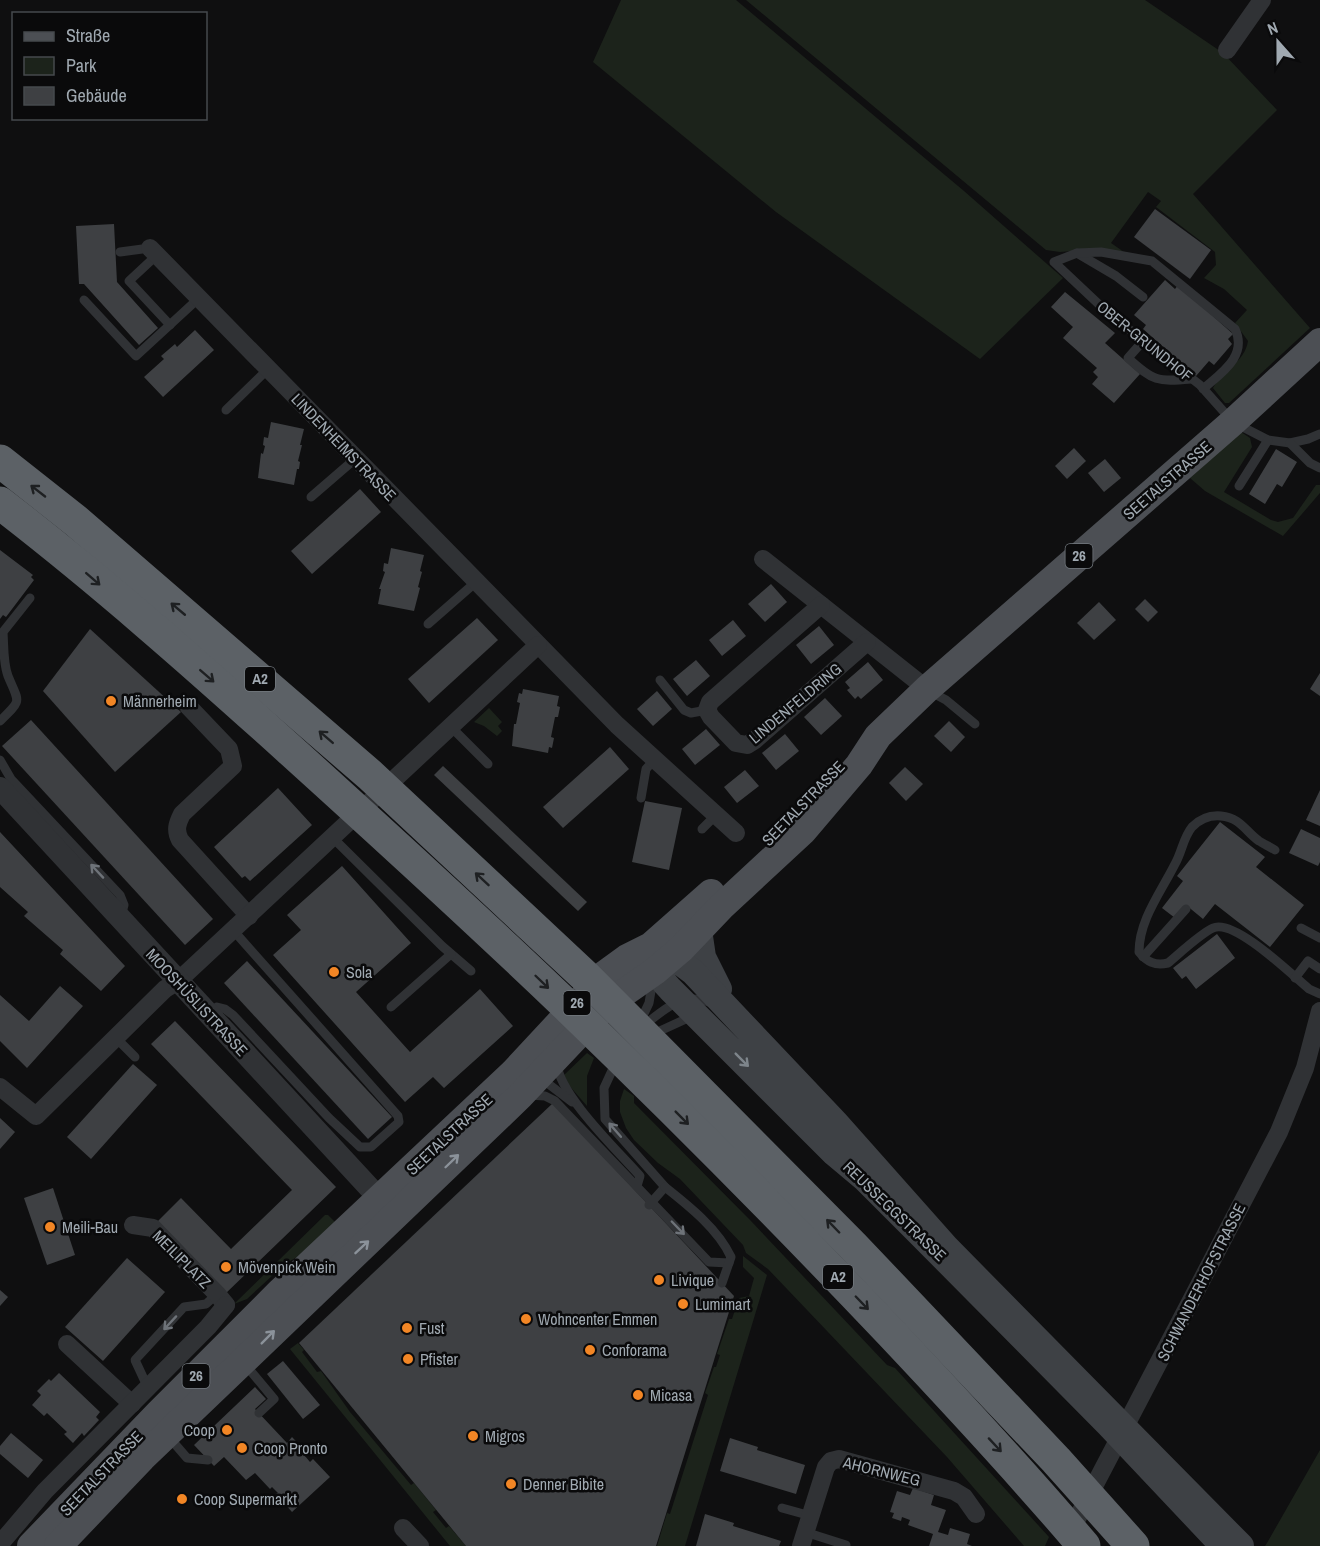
<svg xmlns="http://www.w3.org/2000/svg" width="1320" height="1546" viewBox="0 0 1320 1546" font-family="'Archivo Narrow',sans-serif">
<style>
.green{fill:#1c231b}
.building{fill:#3e4043}
.lines{fill:none;stroke-linecap:round;stroke-linejoin:round}
.service{stroke:#303235;stroke-width:9}
.minor{stroke:#303235;stroke-width:18}
.tertiary{stroke:#303235;stroke-width:22}
.secondary{stroke:#3e4145;stroke-width:26}
.primary{stroke:#4c4f54;stroke-width:28}
.motorway{stroke:#5c6166;stroke-width:33}
.oneway{stroke:#1e2022}
.oneway2{stroke:#6e7379}
.oneway3{stroke:#7e858b}
.oneway4{stroke:#8b929a}
.poi-dot{fill:#f28625;stroke:#0a0a0b;stroke-width:2}
.labels{text-anchor:middle;stroke-width:5;stroke-linejoin:round;paint-order:stroke}
.shield{fill:#0a0a0b;stroke:#73797f;stroke-width:1.5}
.shield-label{font-size:15px;font-weight:bold;fill:#a0a9b1}
.street-label{font-size:16px;fill:#a0a9b1;stroke:#0a0a0b}
.poi-label{font-size:16px;fill:#a0a9b1;stroke:#0a0a0b;text-anchor:start}
</style>
<rect width="100%" height="100%" fill="#0f0f10"/>
<g class="green">
<polygon points="621,0 736,0 964,191 1063,278 980,359 776,212 593,62"/>
<path d="M746,0H1145L1223,53L1277,110L1193,194L1310,328L1229,403H1225L1213,388C1222,371 1245,362 1248,341L1235,323L1247,310L1224,289L1204,278L1216,265L1215,252L1156,207L1161,201L1148,192L1111,243L1124,252L1084,250L1060,252L1046,250Z"/>
<polygon points="1241,432 1250,438 1252,447 1224,492 1271,520 1278,522 1293,518 1316,485 1320,485 1320,493 1283,536 1205,491 1190,478"/>
<polygon points="489,708 502,722 498,726 502,731 497,736 484,726 474,722"/>
<polygon points="587,1053 594,1058 587,1076 587,1106 567,1083 563,1076"/>
<polygon points="624,1089 634,1096 634,1103 751,1221 887,1365 895,1368 1049,1537 1045,1546 1024,1546 947,1457 768,1269 746,1253 743,1245 680,1179 658,1163 634,1140 626,1128 620,1112 620,1101"/>
<polygon points="325,1215 328,1215 336,1223 301,1255 286,1263 247,1299 234,1304"/>
<polygon points="743,1256 767,1275 685,1546 657,1546 667,1513 670,1514 708,1395 705,1393 714,1367 716,1367 720,1355 717,1354 729,1319 732,1319 739,1298 749,1296 754,1278 743,1267"/>
<polygon points="298,1343 304,1350 302,1352 317,1372 321,1371 350,1412 411,1485 414,1483 436,1510 433,1512 446,1528 449,1526 466,1546 450,1546 290,1349"/>
<polygon points="1320,1450 1320,1546 1265,1546 1267,1543"/>
</g>
<g class="building">
<polygon points="1155,209 1211,250 1190,279 1134,237"/>
<polygon points="114,224 117,282 158,328 139,345 84,284 79,284 76,226"/>
<polygon points="1165,280 1175,289 1178,285 1233,334 1228,339 1232,344 1214,365 1209,361 1196,376 1143,329 1146,325 1134,315"/>
<polygon points="1065,292 1115,333 1105,343 1140,374 1114,403 1092,384 1098,377 1093,372 1097,368 1063,338 1073,327 1051,307"/>
<polygon points="195,330 214,350 163,397 144,377 164,359 161,356 175,344 177,347"/>
<polygon points="271,422 304,429 300,445 302,445 298,461 300,462 299,469 297,469 294,485 258,478 261,453 263,454 265,446 263,445 264,437 268,438"/>
<polygon points="1074,448 1086,461 1067,479 1055,466"/>
<polygon points="1276,449 1297,462 1282,487 1277,484 1265,504 1249,494"/>
<polygon points="1105,459 1121,478 1104,492 1088,473"/>
<polygon points="360,489 381,512 312,574 291,551"/>
<polygon points="391,548 424,555 420,571 422,572 418,587 420,588 414,611 378,604 381,589 379,589 385,572 383,571 384,563 388,564"/>
<polygon points="0,550 33,575 31,577 34,580 6,617 3,615 0,619"/>
<polygon points="771,584 787,602 765,622 748,604"/>
<polygon points="1145,599 1158,612 1148,622 1135,609"/>
<polygon points="1099,602 1116,620 1094,640 1077,623"/>
<polygon points="477,618 498,640 429,703 408,679"/>
<polygon points="733,620 746,636 722,656 709,640"/>
<polygon points="819,626 834,645 811,664 796,645"/>
<polygon points="90,629 181,712 115,772 43,691"/>
<polygon points="696,660 710,676 687,696 673,679"/>
<polygon points="868,662 883,680 861,699 858,696 855,699 847,690 850,688 845,682"/>
<polygon points="1320,673 1320,696 1310,689"/>
<polygon points="523,689 559,696 557,706 560,707 558,717 555,717 551,737 554,738 552,748 549,747 548,753 512,746 514,724 516,724 520,703 517,702 519,693 522,694"/>
<polygon points="657,691 672,709 653,726 637,709"/>
<polygon points="825,698 842,716 821,735 804,717"/>
<polygon points="31,720 213,919 185,945 2,746"/>
<polygon points="949,721 965,737 951,752 934,736"/>
<polygon points="706,729 720,745 695,765 682,749"/>
<polygon points="785,734 799,751 776,770 762,753"/>
<polygon points="610,747 629,769 563,828 543,807"/>
<polygon points="443,766 587,902 578,911 434,775"/>
<polygon points="905,767 923,784 906,801 889,783"/>
<polygon points="745,770 759,786 737,803 724,787"/>
<polygon points="278,788 312,825 250,881 245,876 242,878 214,847"/>
<polygon points="1320,790 1320,826 1306,820"/>
<polygon points="645,801 682,808 669,870 632,862"/>
<polygon points="1220,822 1265,857 1256,867 1304,905 1270,947 1215,904 1203,919 1186,905 1175,918 1162,908 1183,881 1177,876"/>
<polygon points="1301,829 1320,838 1320,862 1318,866 1289,853"/>
<polygon points="0,832 125,966 101,991 60,954 63,950 24,916 28,912 0,887"/>
<polygon points="342,866 411,943 356,992 410,1052 480,989 513,1026 444,1088 433,1077 405,1102 273,955 301,930 287,915"/>
<polygon points="1217,934 1235,958 1196,989 1186,976 1182,979 1173,968"/>
<polygon points="247,961 392,1117 368,1139 224,983"/>
<polygon points="60,986 83,1006 27,1068 0,1041 0,995 29,1021"/>
<polygon points="175,1021 336,1187 224,1295 155,1224 181,1198 231,1249 292,1190 151,1044"/>
<polygon points="133,1064 157,1085 91,1159 67,1137"/>
<polygon points="553,1103 734,1296 656,1546 466,1546 299,1343"/>
<polygon points="0,1118 15,1132 0,1149"/>
<polygon points="53,1188 75,1255 47,1265 24,1198"/>
<polygon points="127,1258 165,1292 103,1361 65,1327"/>
<polygon points="0,1290 8,1297 0,1306"/>
<polygon points="283,1361 320,1405 303,1419 267,1374"/>
<polygon points="59,1373 100,1412 96,1417 99,1420 84,1436 82,1433 73,1443 64,1434 67,1432 47,1413 44,1416 32,1405 41,1395 37,1391 49,1379 51,1381"/>
<polygon points="255,1387 266,1399 255,1409 287,1443 292,1437 307,1453 305,1456 310,1462 313,1459 330,1477 292,1512 276,1494 278,1493 272,1487 270,1489 255,1473 246,1480 224,1457 214,1466 194,1445"/>
<polygon points="11,1433 43,1460 28,1478 0,1454 0,1446"/>
<polygon points="730,1438 758,1447 757,1450 805,1465 796,1494 720,1471"/>
<polygon points="913,1488 934,1495 931,1505 946,1510 938,1532 948,1535 950,1528 970,1534 967,1544 972,1546 929,1546 933,1534 908,1525 910,1520 902,1517 901,1521 892,1518 894,1513 890,1512 897,1491 910,1495"/>
<polygon points="705,1514 734,1523 733,1526 781,1541 779,1546 696,1546"/>
</g>
<g class="lines">
<g class="service">
<polyline points="120,252 150,248"/>
<polyline points="1077,253 1116,276 1143,297"/>
<polyline points="157,255 129,281 170,325"/>
<polyline points="84,300 136,356 199,298"/>
<path d="M1143,341L1128,358C1153,381 1157,382 1191,379"/>
<path d="M1203,389C1221,373 1248,356 1235,329L1152,261L1101,252L1077,253L1054,262L1106,311L1200,385L1233,422L1268,440L1290,443L1308,439L1320,434"/>
<polyline points="226,410 268,369"/>
<polyline points="1290,443 1310,463 1320,468"/>
<polyline points="1239,486 1268,440"/>
<polyline points="311,497 355,459"/>
<polyline points="428,624 476,582"/>
<polyline points="660,680 684,710 691,713 707,710"/>
<polyline points="931,692 946,700 975,724"/>
<path d="M0,721C23,699 19,703 8,676C3,663 4,646 3,632L30,598"/>
<polyline points="450,726 488,764"/>
<polyline points="0,760 11,779 120,895 124,905 121,916"/>
<polyline points="641,798 646,769 655,759"/>
<polyline points="702,829 716,815"/>
<polyline points="332,837 442,946 471,971"/>
<path d="M1275,850C1270,847 1264,844 1259,841C1245,831 1241,818 1221,816C1210,815 1200,819 1192,827C1183,838 1182,852 1175,864C1161,892 1139,920 1139,952C1147,962 1155,966 1168,963C1180,953 1200,934 1213,928C1234,918 1292,975 1309,989L1320,994"/>
<polyline points="1301,928 1320,938"/>
<polyline points="1143,957 1186,909"/>
<polyline points="1295,978 1308,961 1320,969"/>
<polyline points="391,1007 451,954"/>
<polyline points="211,1013 217,1007 225,1009 233,1015 329,1118 360,1147 371,1147 399,1122 398,1116 233,930"/>
<polyline points="640,1022 649,1003 653,979"/>
<path d="M642,1027C664,1010 682,990 711,1003"/>
<polyline points="651,1035 686,1019 693,1019"/>
<polyline points="116,1038 135,1057"/>
<polyline points="616,1062 604,1088 605,1119 665,1187 649,1205"/>
<path d="M557,1063C558,1094 619,1152 640,1176L637,1186"/>
<polyline points="542,1079 572,1102"/>
<polyline points="528,1095 545,1096 555,1101 709,1262 729,1263"/>
<path d="M665,1187C689,1206 718,1229 731,1257L722,1283"/>
<polyline points="244,1363 274,1399 259,1413"/>
<polyline points="148,1388 135,1360 184,1307 206,1304 217,1294"/>
<polyline points="168,1436 187,1458 208,1460"/>
<polyline points="782,1508 811,1516"/>
<polyline points="805,1532 846,1545"/>
</g>
<g class="minor">
<polyline points="1227,50 1262,0"/>
<polyline points="150,248 617,725 736,833"/>
<polyline points="763,559 927,689"/>
<polyline points="821,605 710,702 707,710 711,717 736,743 747,745 755,740 867,642"/>
<path d="M188,706L229,749L233,766L182,814C177,824 175,830 180,840L249,916"/>
<polyline points="0,1087 36,1116 165,989 178,981 538,645"/>
<polyline points="133,1225 153,1228 217,1294 226,1305"/>
<polyline points="67,1344 132,1404"/>
<polyline points="403,1528 420,1546"/>
<polyline points="1068,1536 1279,1132 1305,1068 1320,1011"/>
<polyline points="0,1544 45,1491 208,1327 226,1305"/>
<polyline points="801,1546 826,1467 831,1461 839,1459 954,1491 964,1497 976,1514"/>
</g>
<polyline class="tertiary" points="0,788 390,1210"/>
<g class="secondary">
<polyline points="699,930 703,957 719,989"/>
<path d="M1223,1546L1108,1424L915,1229L865,1179L834,1153L670,989C657,975 651,966 651,946L677,960L693,972L835,1122L946,1247L1241,1546"/>
</g>
<g class="primary">
<polyline points="31,1546 159,1413 280,1292 513,1073 605,974 627,958 651,946 711,893"/>
<polyline points="58,1546 142,1458 520,1096 605,1006 655,971 681,949 721,907 803,831 859,765 878,736 927,689 1233,422 1320,342"/>
</g>
<g class="motorway">
<polyline points="0,461 76,521 370,775 587,978 852,1245 1056,1460 1133,1546"/>
<path d="M0,503C100,580 195,664 288,748C382,833 475,918 566,1005C677,1112 785,1221 891,1333C957,1403 1022,1473 1084,1546"/>
</g>
</g>
<defs><path id="oneway-shaft" d="M-6 0H5M1.5-3L5.5 0L1.5 3" fill="none" stroke-width="1.6" stroke-linecap="round" stroke-linejoin="round" transform="scale(1.5)"/></defs>
<g class="oneway">
<use href="#oneway-shaft" transform="translate(38 491) rotate(-142)"/>
<use href="#oneway-shaft" transform="translate(93 579) rotate(41)"/>
<use href="#oneway-shaft" transform="translate(178 609) rotate(-140)"/>
<use href="#oneway-shaft" transform="translate(207 676) rotate(41)"/>
<use href="#oneway-shaft" transform="translate(326 737) rotate(-139)"/>
<use href="#oneway-shaft" transform="translate(482 879) rotate(-137)"/>
<use href="#oneway-shaft" transform="translate(542 982) rotate(44)"/>
<use href="#oneway-shaft" transform="translate(682 1118) rotate(45)"/>
<use href="#oneway-shaft" transform="translate(833 1226) rotate(-134)"/>
<use href="#oneway-shaft" transform="translate(862 1303) rotate(46)"/>
<use href="#oneway-shaft" transform="translate(995 1445) rotate(47)"/>
</g>
<g class="oneway2">
<use href="#oneway-shaft" transform="translate(97 871) rotate(-133)"/>
<use href="#oneway-shaft" transform="translate(615 1130) rotate(-131)"/>
<use href="#oneway-shaft" transform="translate(678 1228) rotate(46)"/>
<use href="#oneway-shaft" transform="translate(170 1323) rotate(133)"/>
</g>
<use class="oneway3" href="#oneway-shaft" transform="translate(742 1060) rotate(45)"/>
<g class="oneway4">
<use href="#oneway-shaft" transform="translate(452 1161) rotate(-44)"/>
<use href="#oneway-shaft" transform="translate(362 1247) rotate(-43)"/>
<use href="#oneway-shaft" transform="translate(268 1337) rotate(-45)"/>
</g>
<g class="poi-dot">
<circle cx="111" cy="701" r="6"/>
<circle cx="334" cy="972" r="6"/>
<circle cx="50" cy="1227" r="6"/>
<circle cx="226" cy="1267" r="6"/>
<circle cx="659" cy="1280" r="6"/>
<circle cx="683" cy="1304" r="6"/>
<circle cx="526" cy="1319" r="6"/>
<circle cx="407" cy="1328" r="6"/>
<circle cx="590" cy="1350" r="6"/>
<circle cx="408" cy="1359" r="6"/>
<circle cx="638" cy="1395" r="6"/>
<circle cx="227" cy="1430" r="6"/>
<circle cx="473" cy="1436" r="6"/>
<circle cx="242" cy="1448" r="6"/>
<circle cx="511" cy="1484" r="6"/>
<circle cx="182" cy="1499" r="6"/>
</g>
<g class="labels">
<g class="shield">
<rect x="1065.5" y="544" width="27" height="24" rx="4.5"/>
<rect x="245" y="667" width="30" height="24" rx="4.5"/>
<rect x="563.5" y="991" width="27" height="24" rx="4.5"/>
<rect x="823" y="1265" width="30" height="24" rx="4.5"/>
<rect x="182.5" y="1364" width="27" height="24" rx="4.5"/>
</g>
<g class="shield-label">
<text x="1079" y="561">26</text>
<text x="260" y="684">A2</text>
<text x="577" y="1008">26</text>
<text x="838" y="1282">A2</text>
<text x="196" y="1381">26</text>
</g>
<g class="street-label">
<text transform="translate(1145 341) rotate(39)" y="6">OBER-GRUNDHOF</text>
<text transform="translate(344 447) rotate(46)" y="6">LINDENHEIMSTRASSE</text>
<text transform="translate(1167 480) rotate(-41)" y="6">SEETALSTRASSE</text>
<text transform="translate(795 703) rotate(-40)" y="6">LINDENFELDRING</text>
<text transform="translate(803 803) rotate(-46)" y="6">SEETALSTRASSE</text>
<text transform="translate(197 1002) rotate(47)" y="6">MOOSHÜSLISTRASSE</text>
<text transform="translate(449 1134) rotate(-43)" y="6">SEETALSTRASSE</text>
<text transform="translate(895 1211) rotate(44)" y="6">REUSSEGGSTRASSE</text>
<text transform="translate(182 1259) rotate(45)" y="6">MEILIPLATZ</text>
<text transform="translate(1201 1282) rotate(-63)" y="6">SCHWANDERHOFSTRASSE</text>
<text transform="translate(882 1471) rotate(14)" y="6">AHORNWEG</text>
<text transform="translate(101 1473) rotate(-46)" y="6">SEETALSTRASSE</text>
</g>
<g class="poi-label">
<text x="123" y="707">Männerheim</text>
<text x="346" y="978">Sola</text>
<text x="62" y="1233">Meili-Bau</text>
<text x="238" y="1273">Mövenpick Wein</text>
<text x="671" y="1286">Livique</text>
<text x="695" y="1310">Lumimart</text>
<text x="538" y="1325">Wohncenter Emmen</text>
<text x="419" y="1334">Fust</text>
<text x="602" y="1356">Conforama</text>
<text x="420" y="1365">Pfister</text>
<text x="650" y="1401">Micasa</text>
<text x="215" y="1436" text-anchor="end">Coop</text>
<text x="485" y="1442">Migros</text>
<text x="254" y="1454">Coop Pronto</text>
<text x="523" y="1490">Denner Bibite</text>
<text x="194" y="1505">Coop Supermarkt</text>
</g>
</g>
<rect x="12" y="12" width="195" height="108" fill="#0a0a0b" stroke="#464a4d" stroke-width="1.5"/>
<rect x="24" y="32" width="30" height="9" fill="#4c4f54" stroke="#464a4d" stroke-width="1.5"/>
<text x="66" y="42" font-size="18" fill="#a0a9b1">Straße</text>
<rect x="24" y="57" width="30" height="18" fill="#1c231b" stroke="#464a4d" stroke-width="1.5"/>
<text x="66" y="72" font-size="18" fill="#a0a9b1">Park</text>
<rect x="24" y="87" width="30" height="18" fill="#3e4043" stroke="#464a4d" stroke-width="1.5"/>
<text x="66" y="102" font-size="18" fill="#a0a9b1">Gebäude</text>
<g transform="translate(1278 42) rotate(339)" stroke="#0a0a0b" stroke-width="4.5" paint-order="stroke">
<path d="M0-4.5L10 22L0 15L-10 22Z" fill="#a0a9b1"/>
<text y="-9" font-size="16" font-weight="bold" text-anchor="middle" fill="#a0a9b1">N</text>
</g>
</svg>
